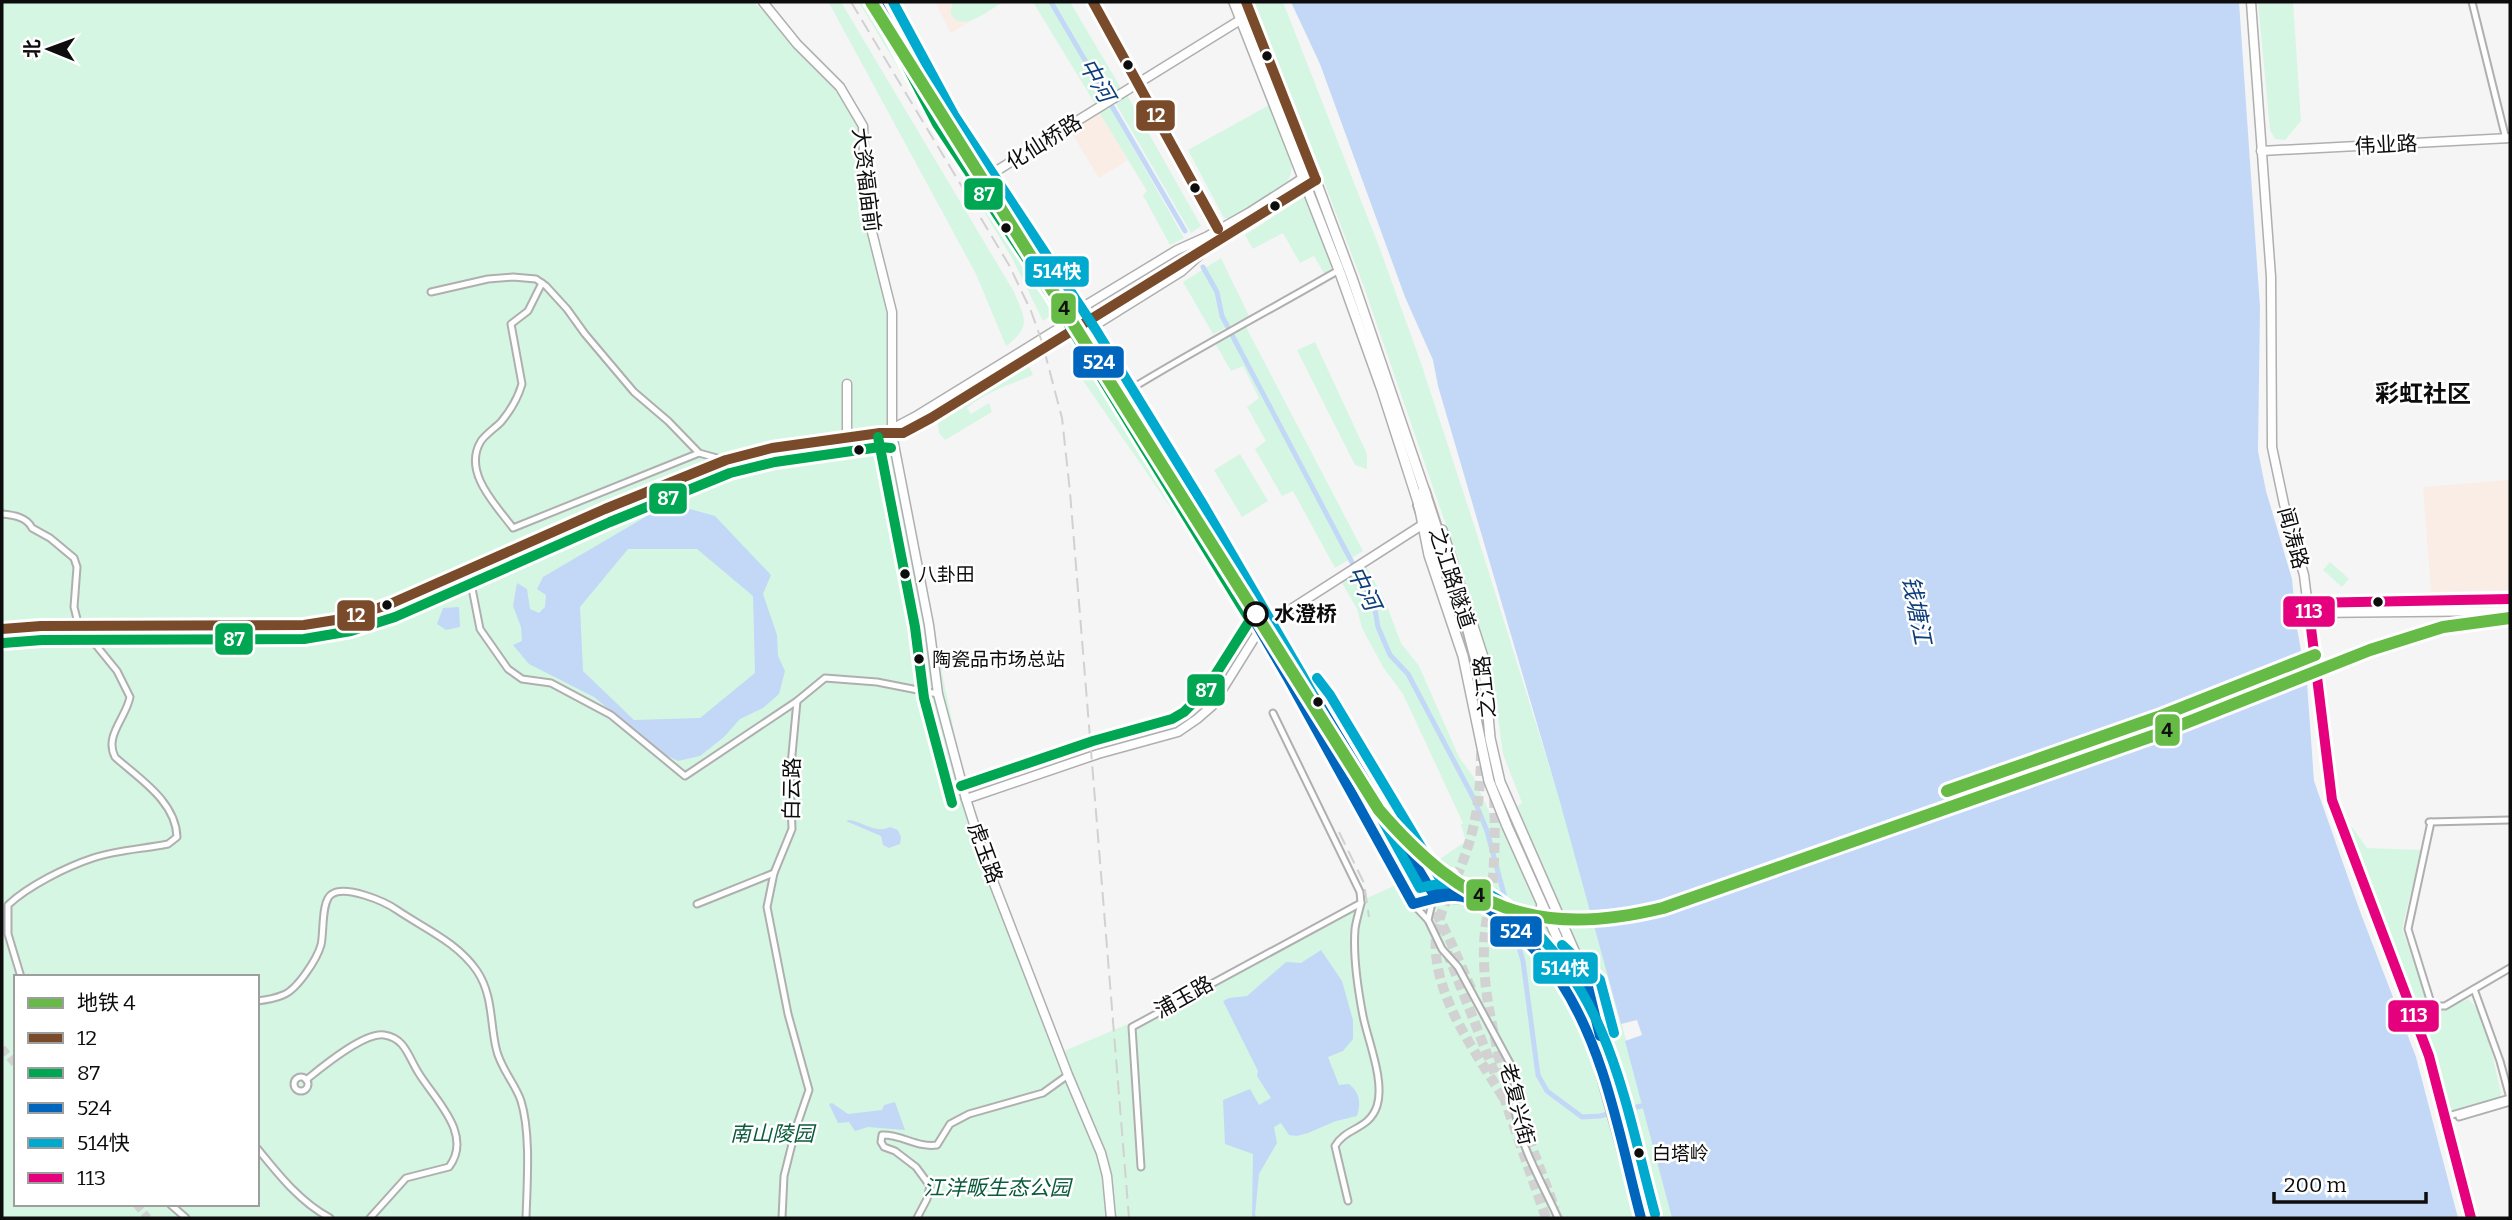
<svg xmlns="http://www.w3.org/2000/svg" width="2512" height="1220" viewBox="0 0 2512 1220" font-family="Bitter,'Noto Sans SC',serif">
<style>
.education{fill:#f9ede6}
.green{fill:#d5f6e3;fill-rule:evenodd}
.water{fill:#c3d8f6;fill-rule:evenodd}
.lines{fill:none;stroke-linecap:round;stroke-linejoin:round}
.canal{stroke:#c3d8f6;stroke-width:5}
.secondary-tunnel{stroke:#d2d2d3;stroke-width:8;stroke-dasharray:8 4;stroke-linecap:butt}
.highway-tunnel{stroke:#d2d2d3;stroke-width:10;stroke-dasharray:10 5;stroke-linecap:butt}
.street-casing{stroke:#afafb0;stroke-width:9}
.secondary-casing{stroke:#afafb0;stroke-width:11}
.primary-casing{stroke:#afafb0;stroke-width:12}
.highway-casing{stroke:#afafb0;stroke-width:14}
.street{stroke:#fefefe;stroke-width:5}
.secondary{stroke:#fefefe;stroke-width:8}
.primary{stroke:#fefefe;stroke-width:9}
.highway{stroke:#fefefe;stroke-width:10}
.rail{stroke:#d1d1d1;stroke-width:2;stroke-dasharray:14 7;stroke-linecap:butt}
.bus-1-casing{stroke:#fff;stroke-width:16}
.bus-2-casing{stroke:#fff;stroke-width:16}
.bus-3-casing{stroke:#fff;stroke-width:16}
.bus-4-casing{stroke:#fff;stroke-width:16}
.bus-5-casing{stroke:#fff;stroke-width:16}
.bus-1{stroke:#7a4b2a;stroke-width:10}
.bus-2{stroke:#00a651;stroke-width:10}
.bus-3{stroke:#0065bd;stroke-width:10}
.bus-4{stroke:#00a9ce;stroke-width:10}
.bus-5{stroke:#e5007d;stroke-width:10}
.metro-1-casing{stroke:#fff;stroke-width:18}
.metro-1{stroke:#66ba46;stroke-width:12}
.bus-dot{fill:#0d0d0e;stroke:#fff;stroke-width:2.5}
.stop-dot{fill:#fff;stroke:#0d0d0e;stroke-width:3.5}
.labels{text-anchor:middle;stroke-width:5;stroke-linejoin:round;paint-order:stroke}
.bus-label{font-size:19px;fill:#0d0d0e;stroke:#fff;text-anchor:start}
.street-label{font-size:21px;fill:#0d0d0e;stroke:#fff}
.stop-label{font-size:21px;font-weight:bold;fill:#0d0d0e;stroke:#fff;text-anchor:start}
.park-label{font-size:21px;font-style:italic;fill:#0a5b3a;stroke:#fff}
.water-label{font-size:23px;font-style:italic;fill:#0e3f7b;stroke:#fff}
.quarter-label{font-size:24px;font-weight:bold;fill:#0d0d0e;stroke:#fff}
.line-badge{stroke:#fff;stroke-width:2.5}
.badge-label{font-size:19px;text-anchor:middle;font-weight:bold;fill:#fff}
.pale-badge-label{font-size:19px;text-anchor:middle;font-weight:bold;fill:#111}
</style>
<rect width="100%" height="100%" fill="#f5f5f6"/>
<g class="education">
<polygon points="935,2 1002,2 951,33"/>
<polygon points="1097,109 1128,160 1099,178 1068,127"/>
<polygon points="2510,480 2510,590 2431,592 2423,487"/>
</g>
<g class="green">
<path d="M2,2H753C772,19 791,37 810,55C833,77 850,86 861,118L876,236L889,287L893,419L897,456L972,817L1057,1054L1147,1016L1356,903L1414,877L1466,841L1461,825L1463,823L1403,694L1383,667L1362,628L1357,609L1341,581L1366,566L1385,601L1401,643L1419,666L1459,757L1473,776L1494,822L1522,803L1503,754L1490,661L1445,522L1364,287L1295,105L1247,2H1283L1380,249L1422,366L1475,528L1571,836L1674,1218H2ZM16,977H257V1204H16Z"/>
<path d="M831,2H841L1014,292C1025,319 1032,326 1006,346L976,274L829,3Z"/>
<polygon points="859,2 878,2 1060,309 1043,321 1013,260"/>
<path d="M954,2H1003C992,8 964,32 953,17C949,12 951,7 954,2Z"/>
<polygon points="1033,2 1049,2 1107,101 1097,107"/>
<polygon points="1054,2 1070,2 1122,90 1110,98"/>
<polygon points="2258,2 2293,2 2301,121 2285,140 2275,139 2270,130"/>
<polygon points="1127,95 1201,226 1191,233 1115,102"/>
<path d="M1273,103C1280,125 1304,164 1284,186C1275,196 1246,210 1233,218H1224L1188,150Z"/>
<polygon points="1109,105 1184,238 1170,245 1143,195 1147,191 1099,112"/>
<polygon points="1305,196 1334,267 1324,273 1314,256 1300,263 1283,233 1253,249 1245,235"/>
<polygon points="1221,258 1249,316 1213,334 1183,282"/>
<polygon points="1246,327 1363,551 1335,568 1293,491 1282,496 1255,449 1266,441 1247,407 1259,398 1243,366 1231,371 1215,343"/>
<polygon points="1315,342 1367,454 1367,469 1355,465 1297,350"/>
<polygon points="1090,359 1252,625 1075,369"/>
<path d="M1028,364L1033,375C1009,385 987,391 967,408L971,414L989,403L992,412L945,440L939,433L937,416Z"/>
<polygon points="1240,454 1268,501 1242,517 1214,470"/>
<polygon points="2330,562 2349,579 2342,587 2323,570"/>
<path d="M2350,827H2352L2367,848L2421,850L2402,929L2428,1003L2443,1010L2468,999C2485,1010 2496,1072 2501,1093L2499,1098L2452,1111L2446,1100L2427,1037Z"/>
</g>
<g class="water">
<polygon points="1291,2 2239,2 2260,307 2258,451 2266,491 2292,579 2296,623 2307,683 2314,781 2361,914 2416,1057 2458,1218 1672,1218 1625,1041 1642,1035 1637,1020 1621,1024 1560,802 1438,386 1433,360 1405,297 1320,64"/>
<path d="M679,506L715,516L771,575L763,594L777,635L778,656L785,671L779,694L763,708L740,719L724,737L700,756L678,761L660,752L594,697L529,664L513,645L522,641L521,627L513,606L517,583L527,589L530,609L539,613L545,607L546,595L537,589L543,577L647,516ZM628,549H697L753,596L755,673L700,718L634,720L583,671L580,607Z"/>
<polygon points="459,607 460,627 446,630 437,624 443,608"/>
<path d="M849,820C863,822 876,834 890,827L898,830L901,837L900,844L889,848L883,845L881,836L846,821Z"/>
<path d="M1321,950L1342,981L1353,1020V1039L1343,1051L1328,1057L1339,1085L1349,1084C1360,1093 1361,1102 1357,1116L1336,1121L1308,1133L1297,1136L1289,1135L1281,1123L1274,1127L1277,1143L1259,1174L1255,1215L1259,1218H1254L1252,1216L1253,1154L1225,1144L1223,1100L1250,1089L1259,1105L1271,1098L1257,1076L1258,1071L1223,1001L1229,998L1247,996L1286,962L1301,963Z"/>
<polygon points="895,1102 905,1130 868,1127 855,1131 849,1122 838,1123 829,1104 832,1103 848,1114 882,1110 884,1105"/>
</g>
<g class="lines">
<g class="canal">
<polyline points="1051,2 1185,231"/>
<polyline points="1203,267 1217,292 1222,316 1374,604 1378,627 1390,655 1408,674 1474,799 1487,831 1509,913"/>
<polyline points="1513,926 1523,961 1538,1075 1547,1091 1582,1117 1600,1116 1641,1106"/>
</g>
<g class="secondary-tunnel">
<polyline points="1064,325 1089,309"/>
<polyline points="41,626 304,625"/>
<polyline points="2,1048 16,1065"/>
<polyline points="136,1204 148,1218"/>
</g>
<g class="highway-tunnel">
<polyline points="1471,668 1479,717"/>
<path d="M1481,751C1481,790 1477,824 1463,861C1454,886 1439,910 1436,936C1431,995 1478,1055 1506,1102"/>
<path d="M1491,753C1495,795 1496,836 1493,878C1491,901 1484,924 1484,948C1483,986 1491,1022 1500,1060"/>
<polyline points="1415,872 1449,938 1473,993"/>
<polyline points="1447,952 1495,1074"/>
<polyline points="1497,1053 1555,1209"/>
<polyline points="1503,1095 1546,1218"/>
</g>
<defs>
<g id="street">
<polyline points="2472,2 2506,139"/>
<path d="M542,283L528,311L511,324L522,384C518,398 511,410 501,422C495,428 486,434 481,441C462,472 496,505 513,528L699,453"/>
<polyline points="431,292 488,279 513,277 536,279 546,286 567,309 585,334 634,392 668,421 699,453 724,460"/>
<path d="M1126,392C1196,349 1268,311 1339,270"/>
<path d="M2,514C13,515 27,517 32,528L50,538L74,558L77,567L74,607L78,623L117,671L130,697C126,718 104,736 115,757C138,778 176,801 177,837L168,844C143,849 117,850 93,858C66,867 28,886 8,905V934L21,977"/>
<polyline points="468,568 480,629 508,669 522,679 551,683 611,715 685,776 797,701 825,678 877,682 938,694"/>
<polyline points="2429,822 2510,820"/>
<polyline points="2431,822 2408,929 2432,1006 2445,1006 2474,989"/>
<polyline points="697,904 774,873"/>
<path d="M1413,904L1428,920L1442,949L1458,967L1512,1067C1517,1084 1513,1099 1516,1116C1521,1147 1545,1189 1558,1218"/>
<polyline points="1428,920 1433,899"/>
<path d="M257,1001C266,1000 276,998 283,995C297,990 317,959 321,945C324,933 321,900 332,894C346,885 384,901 397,910C425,929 457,942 477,971C493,995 490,1022 496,1048C500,1068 515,1083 521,1101C531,1133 527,1185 526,1218"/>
<polyline points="2412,1013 2432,1006"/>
<circle cx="301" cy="1084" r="7"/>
<path d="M306,1080C322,1067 364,1032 384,1035C405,1038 408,1056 418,1072C434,1099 474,1134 449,1167L406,1178L370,1218"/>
<polyline points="2510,1098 2500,1061 2474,989 2510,968"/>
<polyline points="2445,1117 2510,1098"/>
<polyline points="2459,1117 2510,1102"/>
<path d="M257,1148C278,1174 300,1202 330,1218"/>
<polyline points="1141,1167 1132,1027 1361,903 1360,892 1273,713"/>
<path d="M1348,1201L1335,1146C1346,1127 1369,1130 1377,1106C1385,1081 1368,1041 1363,1016C1358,990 1353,955 1355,929C1356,921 1359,912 1361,903"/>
<polyline points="170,1204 186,1218"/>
<polyline points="782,1218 784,1176 796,1128 809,1090 788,1014 767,907 774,873 792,829 790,776 797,701"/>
<path d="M917,1218L927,1199L930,1186L916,1167L895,1151L884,1147L881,1142L882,1135C901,1134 917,1148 937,1145L950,1124L969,1114L1043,1093L1068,1075"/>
</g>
<g id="secondary">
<polyline points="763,2 797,44 840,87 863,126 866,208 892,312 892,434 929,625 938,694 966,799 988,868 1068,1075 1101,1153 1107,1176 1111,1218"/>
<polyline points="1093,2 1218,229"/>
<polyline points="2251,2 2271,277 2272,447 2284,504 2304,575 2332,800 2429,1056 2471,1218"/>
<polyline points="2261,151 2510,138"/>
<polyline points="985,178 1245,17"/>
<polyline points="1078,310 1177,250 1206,237 1250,212 1303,178 1308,179"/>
<polyline points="1095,315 1238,230 1310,183"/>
<polyline points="1089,329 1182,271 1202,253"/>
<polyline points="847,384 847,438"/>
<polyline points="892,434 899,425 918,415 1064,325"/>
<polyline points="2308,603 2510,599"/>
<polyline points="2309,613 2510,611"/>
<polyline points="304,625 332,622 366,614 605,509 726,460 772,448 880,433 903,433 931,418 1068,332"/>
<polyline points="2,629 41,626"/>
<polyline points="966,799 1098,754 1178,732 1197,719 1212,706 1260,629 1422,525"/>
</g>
<g id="primary">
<polyline points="877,2 942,122 1035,261 1121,396 1204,534 1305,710"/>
<polyline points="889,2 949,116 1062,286 1311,695 1316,699"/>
<polyline points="1234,2 1339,270 1382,390 1419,505 1429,555 1463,656 1489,781 1507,826 1573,973 1641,1218"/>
<polyline points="1246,2 1278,79 1352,278 1426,495"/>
<polyline points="1442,530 1483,657 1490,738 1500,782 1579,962 1651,1218"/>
<polyline points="1318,735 1413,904"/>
<polyline points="1347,750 1407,849"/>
<polyline points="1414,861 1432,892 1458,888 1497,907 1568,969"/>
<path d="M1413,904C1463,892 1472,897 1512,927"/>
<path d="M1514,918C1526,922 1539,919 1542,905"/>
<path d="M1531,942C1553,965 1569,993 1582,1021"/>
</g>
<g id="highway">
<polyline points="1424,491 1464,613 1478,667"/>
<polyline points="1419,505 1443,572"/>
<polyline points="1311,695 1363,788 1415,872"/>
<polyline points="1302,704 1332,748"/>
</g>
</defs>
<use href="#street" class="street-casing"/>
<use href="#secondary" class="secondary-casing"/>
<use href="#primary" class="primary-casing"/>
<use href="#highway" class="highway-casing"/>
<use href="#street" class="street"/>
<use href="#secondary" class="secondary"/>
<use href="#primary" class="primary"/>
<use href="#highway" class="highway"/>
<g class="rail">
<polyline points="851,2 1009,265 1031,311 1042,342 1062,418 1070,492 1129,1218"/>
<polyline points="1339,832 1364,883 1369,917"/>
</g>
<defs>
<g id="bus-1">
<polyline points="1093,2 1218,229"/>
<polyline points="1246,2 1316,180"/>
<polyline points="2,629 41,626 304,625 348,618 390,604 605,509 726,460 772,448 880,433 903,433 931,418 1316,180"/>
</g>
<g id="bus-2">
<polyline points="877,9 937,124 1050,294 1250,620 1205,691 1184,712 1172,719 1093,741 961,786"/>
<polyline points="878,437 915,627 924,698 952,803"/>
<polyline points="3,643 42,640 304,639 351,631 395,617 610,522 730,473 775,462 880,447 891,448"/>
</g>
<g id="bus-3">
<path d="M877,2L942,122L1084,338L1189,508L1289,680L1413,904C1427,901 1441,895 1455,896C1476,897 1495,913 1510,926C1529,943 1546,960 1560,981C1606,1051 1620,1139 1641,1218"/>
<polyline points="1306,686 1318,702 1432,892 1453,889"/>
<polyline points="1553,955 1588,987 1600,1036"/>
</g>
<g id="bus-4">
<path d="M893,2L954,115L1096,330L1201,501L1301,673L1420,888C1464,876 1488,888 1521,918C1611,997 1625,1104 1655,1214"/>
<polyline points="1317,678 1330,695 1439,877 1451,875"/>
<polyline points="1562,945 1600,980 1614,1033"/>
</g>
<polyline id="bus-5" points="2471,1218 2429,1056 2332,800 2308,603 2510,599"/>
</defs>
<use href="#bus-1" class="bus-1-casing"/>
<use href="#bus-2" class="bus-2-casing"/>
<use href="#bus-3" class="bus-3-casing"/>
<use href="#bus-4" class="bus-4-casing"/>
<use href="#bus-5" class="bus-5-casing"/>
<use href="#bus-1" class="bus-1"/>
<use href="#bus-2" class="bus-2"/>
<use href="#bus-3" class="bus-3"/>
<use href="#bus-4" class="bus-4"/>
<use href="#bus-5" class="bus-5"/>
<defs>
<g id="metro-1">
<path d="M871,2L1379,810C1464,908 1535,939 1663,908L2158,734L2370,650L2443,627L2510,618"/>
<polyline points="1947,791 2158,717 2315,655"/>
</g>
</defs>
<use href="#metro-1" class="metro-1-casing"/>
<use href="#metro-1" class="metro-1"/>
</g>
<g class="bus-dot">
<circle cx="1267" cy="56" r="6"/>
<circle cx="1128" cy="65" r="6"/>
<circle cx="1195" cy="188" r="6"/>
<circle cx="1275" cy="206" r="6"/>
<circle cx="1006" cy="228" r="6"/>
<circle cx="859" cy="450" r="6"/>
<circle cx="905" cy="574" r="6"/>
<circle cx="2378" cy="602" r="6"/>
<circle cx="387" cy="605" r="6"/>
<circle cx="919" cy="659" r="6"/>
<circle cx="1318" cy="702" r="6"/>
<circle cx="1639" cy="1153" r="6"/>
</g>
<circle class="stop-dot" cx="1256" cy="614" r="11"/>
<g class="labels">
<g class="bus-label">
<text x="918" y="581">八卦田</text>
<text x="932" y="666">陶瓷品市场总站</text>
<text x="1652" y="1160">白塔岭</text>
</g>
<g class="street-label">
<text transform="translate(1044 142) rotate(-32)" y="7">化仙桥路</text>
<text transform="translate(2386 145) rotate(-3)" y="7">伟业路</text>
<text transform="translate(866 180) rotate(83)" y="7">大资福庙前</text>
<text transform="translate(2293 538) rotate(75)" y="7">闻涛路</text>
<text transform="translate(1452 578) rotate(72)" y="7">之江路隧道</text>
<text transform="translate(1485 687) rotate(-96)" y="7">之江路</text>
<text transform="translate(792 789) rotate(-89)" y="7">白云路</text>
<text transform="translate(985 853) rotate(70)" y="7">虎玉路</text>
<text transform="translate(1184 997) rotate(-29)" y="7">浦玉路</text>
<text transform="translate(1517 1104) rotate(76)" y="7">老复兴街</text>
</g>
<g class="stop-label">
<text x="1274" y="621">水澄桥</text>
</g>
<g class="park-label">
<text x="772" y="1141">南山陵园</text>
<text x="997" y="1195">江洋畈生态公园</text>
</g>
<g class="water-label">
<text transform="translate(1097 80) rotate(60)" y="8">中河</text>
<text transform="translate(1364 588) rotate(64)" y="8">中河</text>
<text transform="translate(1917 610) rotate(79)" y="8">钱塘江</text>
</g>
<g class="quarter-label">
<text x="2423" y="402">彩虹社区</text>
</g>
</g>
<g class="line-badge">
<rect x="1135" y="99" width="41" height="33" rx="7" fill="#7a4b2a"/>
<rect x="963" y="177" width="41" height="34" rx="7" fill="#00a651"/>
<rect x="1024" y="255" width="66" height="33" rx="7" fill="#00a9ce"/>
<rect x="1050" y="292" width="27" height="33" rx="7" fill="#66ba46"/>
<rect x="1072" y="345" width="53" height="34" rx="7" fill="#0065bd"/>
<rect x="648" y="482" width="40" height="33" rx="7" fill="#00a651"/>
<rect x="2282" y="595" width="54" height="33" rx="7" fill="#e5007d"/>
<rect x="336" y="599" width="40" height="33" rx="7" fill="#7a4b2a"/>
<rect x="214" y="622" width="40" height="34" rx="7" fill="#00a651"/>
<rect x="1186" y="673" width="40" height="34" rx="7" fill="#00a651"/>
<rect x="2154" y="713" width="27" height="34" rx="7" fill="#66ba46"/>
<rect x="1465" y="878" width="27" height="34" rx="7" fill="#66ba46"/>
<rect x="1489" y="915" width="54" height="33" rx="7" fill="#0065bd"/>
<rect x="1532" y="951" width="67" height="34" rx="7" fill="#00a9ce"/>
<rect x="2387" y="999" width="53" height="34" rx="7" fill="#e5007d"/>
</g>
<g class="badge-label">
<text x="1156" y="122">12</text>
<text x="984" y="201">87</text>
<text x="1057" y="278">514快</text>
<text x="1099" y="369">524</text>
<text x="668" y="505">87</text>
<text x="2309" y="618">113</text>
<text x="356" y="622">12</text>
<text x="234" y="646">87</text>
<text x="1206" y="697">87</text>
<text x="1516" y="938">524</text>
<text x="1565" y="975">514快</text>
<text x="2414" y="1022">113</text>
</g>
<g class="pale-badge-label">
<text x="1064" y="315">4</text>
<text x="2167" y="737">4</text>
<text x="1479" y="902">4</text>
</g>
<rect width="2512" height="1220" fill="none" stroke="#0d0d0e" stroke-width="7"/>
<rect x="14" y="975" width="245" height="231" fill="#ffffff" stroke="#9e9e9f" stroke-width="2"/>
<rect x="28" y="998" width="35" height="10" fill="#66ba46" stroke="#9e9e9f" stroke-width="2"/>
<text x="77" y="1010" font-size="21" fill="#0d0d0e">地铁 4</text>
<rect x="28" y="1033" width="35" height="10" fill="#7a4b2a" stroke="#9e9e9f" stroke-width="2"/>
<text x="77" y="1045" font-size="21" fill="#0d0d0e">12</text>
<rect x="28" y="1068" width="35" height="10" fill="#00a651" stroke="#9e9e9f" stroke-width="2"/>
<text x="77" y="1080" font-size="21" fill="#0d0d0e">87</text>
<rect x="28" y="1103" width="35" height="10" fill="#0065bd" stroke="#9e9e9f" stroke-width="2"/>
<text x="77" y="1115" font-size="21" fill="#0d0d0e">524</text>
<rect x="28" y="1138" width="35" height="10" fill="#00a9ce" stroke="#9e9e9f" stroke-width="2"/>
<text x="77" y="1150" font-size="21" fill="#0d0d0e">514快</text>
<rect x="28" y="1173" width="35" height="10" fill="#e5007d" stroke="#9e9e9f" stroke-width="2"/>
<text x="77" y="1185" font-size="21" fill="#0d0d0e">113</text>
<g transform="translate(49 49) rotate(271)" stroke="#ffffff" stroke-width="5" paint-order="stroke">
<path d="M0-5L12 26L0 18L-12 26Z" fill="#0d0d0e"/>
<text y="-10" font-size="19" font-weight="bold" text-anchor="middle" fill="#0d0d0e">北</text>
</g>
<path d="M2274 1192v10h152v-10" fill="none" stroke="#0d0d0e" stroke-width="3.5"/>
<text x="2284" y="1192" font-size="21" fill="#0d0d0e" stroke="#ffffff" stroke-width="5" paint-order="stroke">200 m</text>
</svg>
